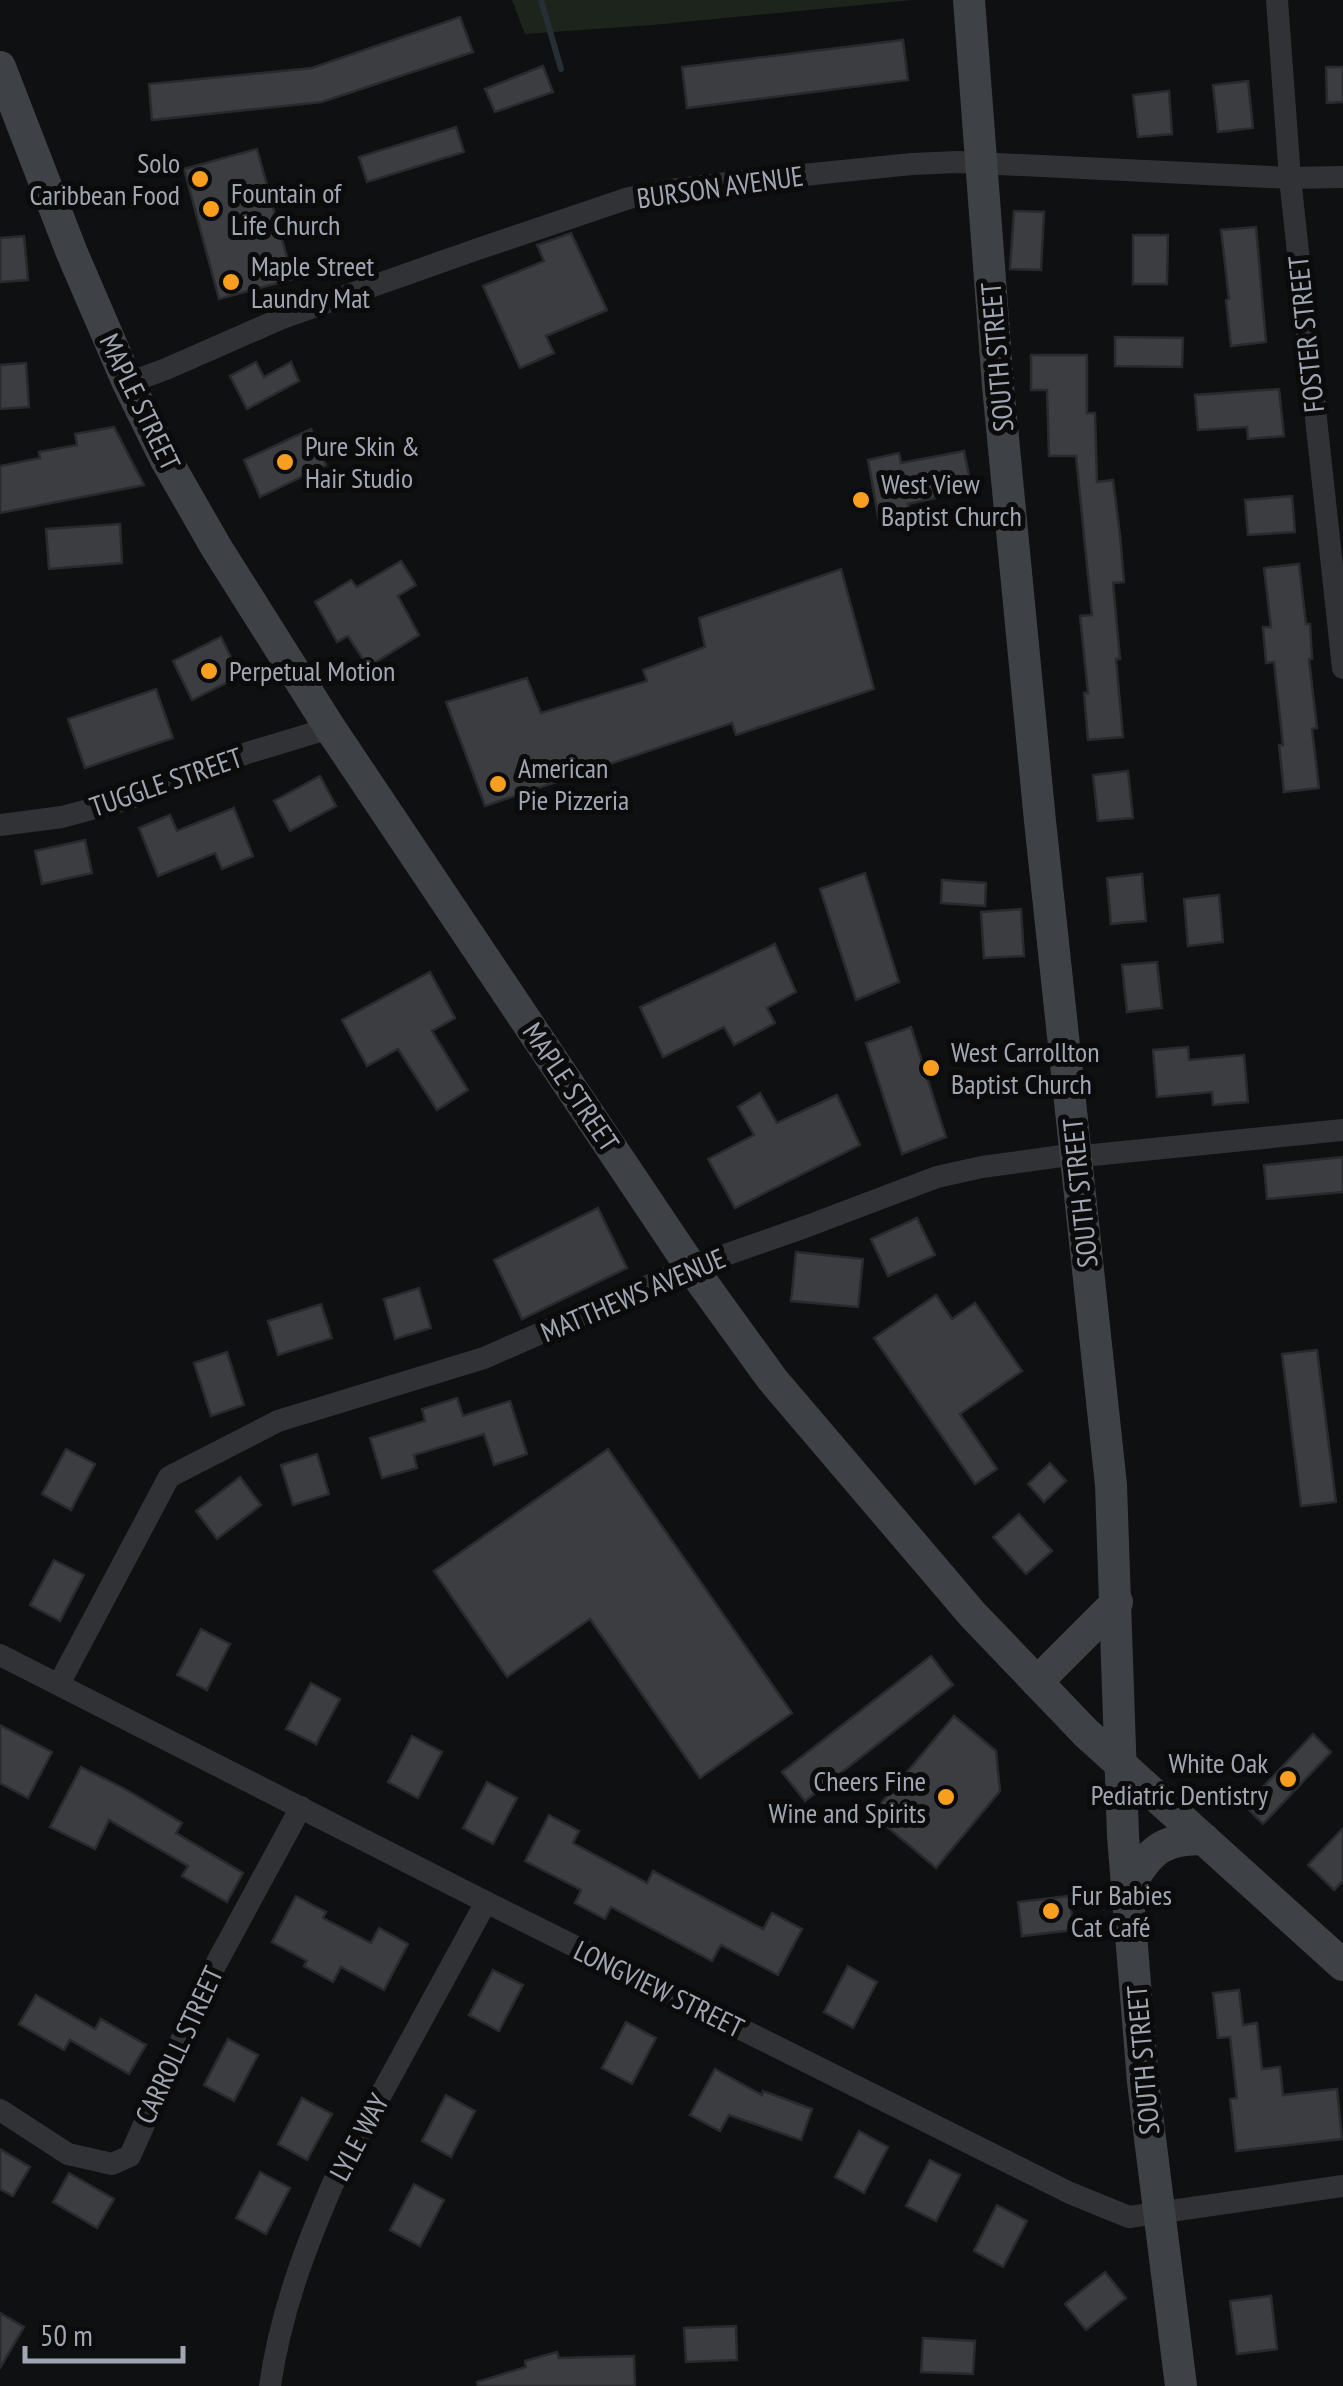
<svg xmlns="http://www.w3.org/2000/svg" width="1343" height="2386" viewBox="0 0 1343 2386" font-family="'PT Sans Narrow',sans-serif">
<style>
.green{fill:#1c241c}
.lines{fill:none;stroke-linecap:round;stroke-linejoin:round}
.stream{stroke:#262f35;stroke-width:6}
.building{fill:#3b3d41;stroke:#292a2d;stroke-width:2.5}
.street{stroke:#303236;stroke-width:22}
.secondary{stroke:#3e4146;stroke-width:32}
.poi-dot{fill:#f99f1f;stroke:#0b0b0c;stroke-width:4}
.labels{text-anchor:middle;stroke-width:10;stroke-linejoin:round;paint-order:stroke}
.poi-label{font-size:28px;fill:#a0a7b3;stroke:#0b0b0c;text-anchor:start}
.street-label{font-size:28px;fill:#a0a7b3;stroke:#0b0b0c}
</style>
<rect width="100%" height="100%" fill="#0f1011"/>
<polygon class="green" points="512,0 913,0 652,25 525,34"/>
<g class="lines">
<polyline class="stream" points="541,0 561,69"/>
</g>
<g class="building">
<polygon points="460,17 473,52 322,102 152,120 149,84 312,68"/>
<polygon points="903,40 908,80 687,108 682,67"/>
<polygon points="543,66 553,92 495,112 485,89"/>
<polygon points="1326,67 1343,67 1343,102 1327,103"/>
<polygon points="1248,81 1253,128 1218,132 1213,85"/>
<polygon points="1169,91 1172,134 1138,137 1133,95"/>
<polygon points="456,127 464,152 367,182 359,157"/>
<polygon points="257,149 293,279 219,299 184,169"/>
<polygon points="1014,211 1044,212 1041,270 1010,269"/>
<polygon points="1256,227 1266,342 1231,346 1226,300 1229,299 1221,230"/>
<polygon points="571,233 607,310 546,336 554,353 520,368 483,286 544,261 537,245"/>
<polygon points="1133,235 1168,235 1167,284 1133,284"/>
<polygon points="24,236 28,280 0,282 0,238"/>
<polygon points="1115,337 1183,338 1182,367 1115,366"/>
<polygon points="1031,355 1087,355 1087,413 1095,413 1097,482 1113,480 1120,535 1124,582 1113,583 1120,659 1116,659 1123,737 1088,740 1084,693 1088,693 1080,616 1092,615 1076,456 1049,456 1047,390 1031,390"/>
<polygon points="256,362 264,377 291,362 299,381 247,409 230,376"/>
<polygon points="26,363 29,407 0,409 0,365"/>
<polygon points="1279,389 1284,436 1248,439 1247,427 1198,430 1195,395"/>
<polygon points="114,427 144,485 0,513 0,466 40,458 39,452 77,445 75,434"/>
<polygon points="311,429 326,465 260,497 244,460"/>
<polygon points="964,451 972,490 908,504 911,515 879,522 868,460 899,453 901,463"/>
<polygon points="1292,496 1295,532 1248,535 1245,500"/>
<polygon points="120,524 122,563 49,569 46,529"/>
<polygon points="401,561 416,585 398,596 419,635 368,667 348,636 337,642 315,602 351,580 357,587"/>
<polygon points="1299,564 1306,624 1310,624 1312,659 1309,659 1317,728 1312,729 1319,788 1284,792 1279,745 1283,745 1274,662 1266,663 1263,627 1271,627 1264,568"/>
<polygon points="841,569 874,689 736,735 732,723 485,806 446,702 527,678 541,713 647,681 643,670 705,647 699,618"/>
<polygon points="221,637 240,676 192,700 173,661"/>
<polygon points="156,689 173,738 85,768 68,719"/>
<polygon points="1128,771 1133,818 1098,821 1093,775"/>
<polygon points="320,776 336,806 290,831 274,801"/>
<polygon points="234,808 253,856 222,869 215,853 158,876 139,828 170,815 177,831"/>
<polygon points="85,840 92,873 42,884 35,851"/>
<polygon points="865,873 899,982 856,1000 820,889"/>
<polygon points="1142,874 1146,921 1111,924 1107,878"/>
<polygon points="942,880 986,883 985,906 941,903"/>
<polygon points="1219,895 1223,942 1188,946 1184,899"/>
<polygon points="1021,909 1024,956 984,958 981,912"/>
<polygon points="775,944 796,992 767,1008 775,1023 734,1045 724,1027 663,1057 640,1007"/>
<polygon points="1157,962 1162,1008 1127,1012 1122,965"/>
<polygon points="430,972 455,1018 432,1031 468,1090 437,1110 398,1049 367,1066 342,1020"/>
<polygon points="911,1027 946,1137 902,1154 866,1043"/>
<polygon points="1188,1047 1189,1060 1244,1055 1248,1102 1213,1105 1212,1092 1157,1097 1153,1050"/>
<polygon points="760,1093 777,1123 837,1095 860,1145 735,1208 708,1159 754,1135 738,1107"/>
<polygon points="1343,1157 1343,1192 1267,1199 1264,1165"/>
<polygon points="598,1208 627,1268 522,1319 494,1260"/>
<polygon points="917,1218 935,1255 888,1276 871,1239"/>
<polygon points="796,1252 863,1259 858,1307 791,1301"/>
<polygon points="419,1288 431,1328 395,1339 384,1299"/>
<polygon points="936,1295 952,1319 975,1303 1022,1371 960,1414 997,1469 975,1484 874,1338"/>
<polygon points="321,1304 332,1338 278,1355 268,1321"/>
<polygon points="1317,1350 1336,1502 1301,1506 1282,1354"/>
<polygon points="227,1352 244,1405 211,1416 194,1363"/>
<polygon points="457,1398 463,1416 510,1401 527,1454 494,1465 484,1434 414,1455 417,1468 382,1478 370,1438 425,1421 422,1409"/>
<polygon points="66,1449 95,1464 71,1510 42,1494"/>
<polygon points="608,1449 792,1713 700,1778 590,1619 507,1677 434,1571"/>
<polygon points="317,1454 329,1494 293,1505 281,1465"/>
<polygon points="1050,1463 1066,1481 1044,1502 1028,1484"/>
<polygon points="240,1477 261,1505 217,1539 196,1511"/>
<polygon points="1019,1514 1052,1551 1026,1574 993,1537"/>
<polygon points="54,1560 84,1575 60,1621 30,1605"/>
<polygon points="201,1629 230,1644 207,1690 177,1675"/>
<polygon points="931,1656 953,1685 805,1801 782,1772"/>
<polygon points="311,1683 340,1699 316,1744 286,1729"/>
<polygon points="954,1716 996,1751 1000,1791 936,1868 872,1814"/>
<polygon points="0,1725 52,1752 28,1798 0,1783"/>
<polygon points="1313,1734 1331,1752 1263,1824 1245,1806"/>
<polygon points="412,1736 442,1752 418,1798 388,1782"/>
<polygon points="81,1767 125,1789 182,1823 176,1833 243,1873 227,1902 182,1876 188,1866 109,1820 95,1849 50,1827"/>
<polygon points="487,1782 517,1798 493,1844 463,1828"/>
<polygon points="549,1815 579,1831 573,1843 647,1883 653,1871 763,1929 772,1913 802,1929 778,1975 721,1945 712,1961 611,1907 605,1919 575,1903 581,1890 525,1861"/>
<polygon points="1343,1828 1343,1881 1334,1890 1308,1865"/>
<polygon points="296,1896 326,1912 323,1918 371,1943 379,1928 408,1944 384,1990 341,1967 333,1982 304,1966 307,1961 272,1942"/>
<polygon points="1069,1896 1074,1930 1022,1936 1018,1902"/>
<polygon points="848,1966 877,1982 853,2028 824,2012"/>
<polygon points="493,1970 523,1985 499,2031 469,2015"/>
<polygon points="1239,1990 1243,2025 1257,2023 1262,2069 1280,2067 1283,2095 1337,2089 1342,2139 1236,2151 1230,2099 1237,2098 1230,2037 1218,2038 1213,1993"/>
<polygon points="36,1995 95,2029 101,2019 146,2045 129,2074 70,2040 64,2050 19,2024"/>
<polygon points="626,2022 656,2038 632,2084 602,2068"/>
<polygon points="228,2039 258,2055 234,2101 204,2085"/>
<polygon points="715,2069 762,2095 763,2091 812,2109 801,2140 729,2115 720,2131 690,2115"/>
<polygon points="446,2095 475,2111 451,2157 422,2141"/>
<polygon points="302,2098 332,2114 307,2160 278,2144"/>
<polygon points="859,2131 888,2147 864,2193 835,2177"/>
<polygon points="0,2149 30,2167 13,2196 0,2189"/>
<polygon points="930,2160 960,2175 936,2221 906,2206"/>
<polygon points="260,2172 290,2188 266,2234 236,2218"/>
<polygon points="69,2173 114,2199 97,2228 53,2202"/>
<polygon points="414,2184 444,2200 420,2246 390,2230"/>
<polygon points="997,2205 1027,2221 1003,2267 974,2251"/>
<polygon points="1105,2272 1126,2298 1086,2330 1065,2304"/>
<polygon points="1271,2296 1277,2349 1237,2354 1230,2301"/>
<polygon points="0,2313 24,2327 0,2368"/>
<polygon points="736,2326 737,2360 686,2362 684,2328"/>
<polygon points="923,2338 975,2341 973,2374 921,2372"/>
<polygon points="557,2352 559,2358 634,2356 635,2386 478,2386 477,2382 526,2367 525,2361"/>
</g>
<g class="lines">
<g class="street">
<polyline points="1277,0 1290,178 1343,668"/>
<polyline points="128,383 166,369 280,319 475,250 629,198 671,190 744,181 912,164 957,162 1290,178 1343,177"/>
<polyline points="0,825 62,817 125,800 247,753 330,728"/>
<polyline points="0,1655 486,1902 1070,2193 1129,2217 1343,2186"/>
<polyline points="59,1684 169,1477 278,1421 484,1358 691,1267 805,1227 937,1177 982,1167 1076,1154 1093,1155 1343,1130"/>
<polyline points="0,2110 68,2154 112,2164 130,2156 210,1975 301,1807"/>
<path d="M270,2386C280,2314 306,2245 335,2179L486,1902"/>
</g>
<g class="secondary">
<polyline points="969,0 998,386 1040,821 1111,1485 1123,1836 1143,2082 1181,2386"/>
<polyline points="0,67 72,253 128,383 165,458 216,547 330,728 691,1267 772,1379 973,1615 1086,1733 1343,1965"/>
<polyline points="1037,1682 1117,1602"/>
<path d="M1127,1888C1151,1852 1158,1839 1204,1839"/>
</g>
</g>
<g class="poi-dot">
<circle cx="200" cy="179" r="10"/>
<circle cx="211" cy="209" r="10"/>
<circle cx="231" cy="282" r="10"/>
<circle cx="285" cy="462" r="10"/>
<circle cx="861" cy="500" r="10"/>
<circle cx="209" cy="671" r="10"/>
<circle cx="498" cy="784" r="10"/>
<circle cx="931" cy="1068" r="10"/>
<circle cx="1288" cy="1779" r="10"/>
<circle cx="946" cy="1797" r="10"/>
<circle cx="1051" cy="1911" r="10"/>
</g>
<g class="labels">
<g class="poi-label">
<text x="180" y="173" text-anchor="end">Solo<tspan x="180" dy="32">Caribbean Food</tspan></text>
<text x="231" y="203">Fountain of<tspan x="231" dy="32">Life Church</tspan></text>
<text x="251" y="276">Maple Street<tspan x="251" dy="32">Laundry Mat</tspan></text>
<text x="305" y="456">Pure Skin &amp;<tspan x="305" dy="32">Hair Studio</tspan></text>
<text x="881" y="494">West View<tspan x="881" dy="32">Baptist Church</tspan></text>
<text x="229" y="681">Perpetual Motion</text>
<text x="518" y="778">American<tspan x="518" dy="32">Pie Pizzeria</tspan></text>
<text x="951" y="1062">West Carrollton<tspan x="951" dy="32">Baptist Church</tspan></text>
<text x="1268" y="1773" text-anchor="end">White Oak<tspan x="1268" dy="32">Pediatric Dentistry</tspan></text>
<text x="926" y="1791" text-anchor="end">Cheers Fine<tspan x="926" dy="32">Wine and Spirits</tspan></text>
<text x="1071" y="1905">Fur Babies<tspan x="1071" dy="32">Cat Café</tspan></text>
</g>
<g class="street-label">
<text transform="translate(720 187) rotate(-8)" y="10">BURSON AVENUE</text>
<text transform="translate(1306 334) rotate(-96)" y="10">FOSTER STREET</text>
<text transform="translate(997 357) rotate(-95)" y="10">SOUTH STREET</text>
<text transform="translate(140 402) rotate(64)" y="10">MAPLE STREET</text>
<text transform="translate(166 782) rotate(-19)" y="10">TUGGLE STREET</text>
<text transform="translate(571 1087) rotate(56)" y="10">MAPLE STREET</text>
<text transform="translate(1080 1193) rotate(-96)" y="10">SOUTH STREET</text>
<text transform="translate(633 1295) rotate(-23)" y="10">MATTHEWS AVENUE</text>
<text transform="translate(659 1989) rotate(26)" y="10">LONGVIEW STREET</text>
<text transform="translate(179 2045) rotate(-65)" y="10">CARROLL STREET</text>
<text transform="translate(1143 2060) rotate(-95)" y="10">SOUTH STREET</text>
<text transform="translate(359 2137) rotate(-62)" y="10">LYLE WAY</text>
</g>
</g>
<path d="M25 2346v15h158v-15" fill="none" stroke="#a0a7b3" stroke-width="5"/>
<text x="40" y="2346" font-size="30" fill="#a0a7b3" stroke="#0b0b0c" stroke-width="8" paint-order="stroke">50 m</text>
</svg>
